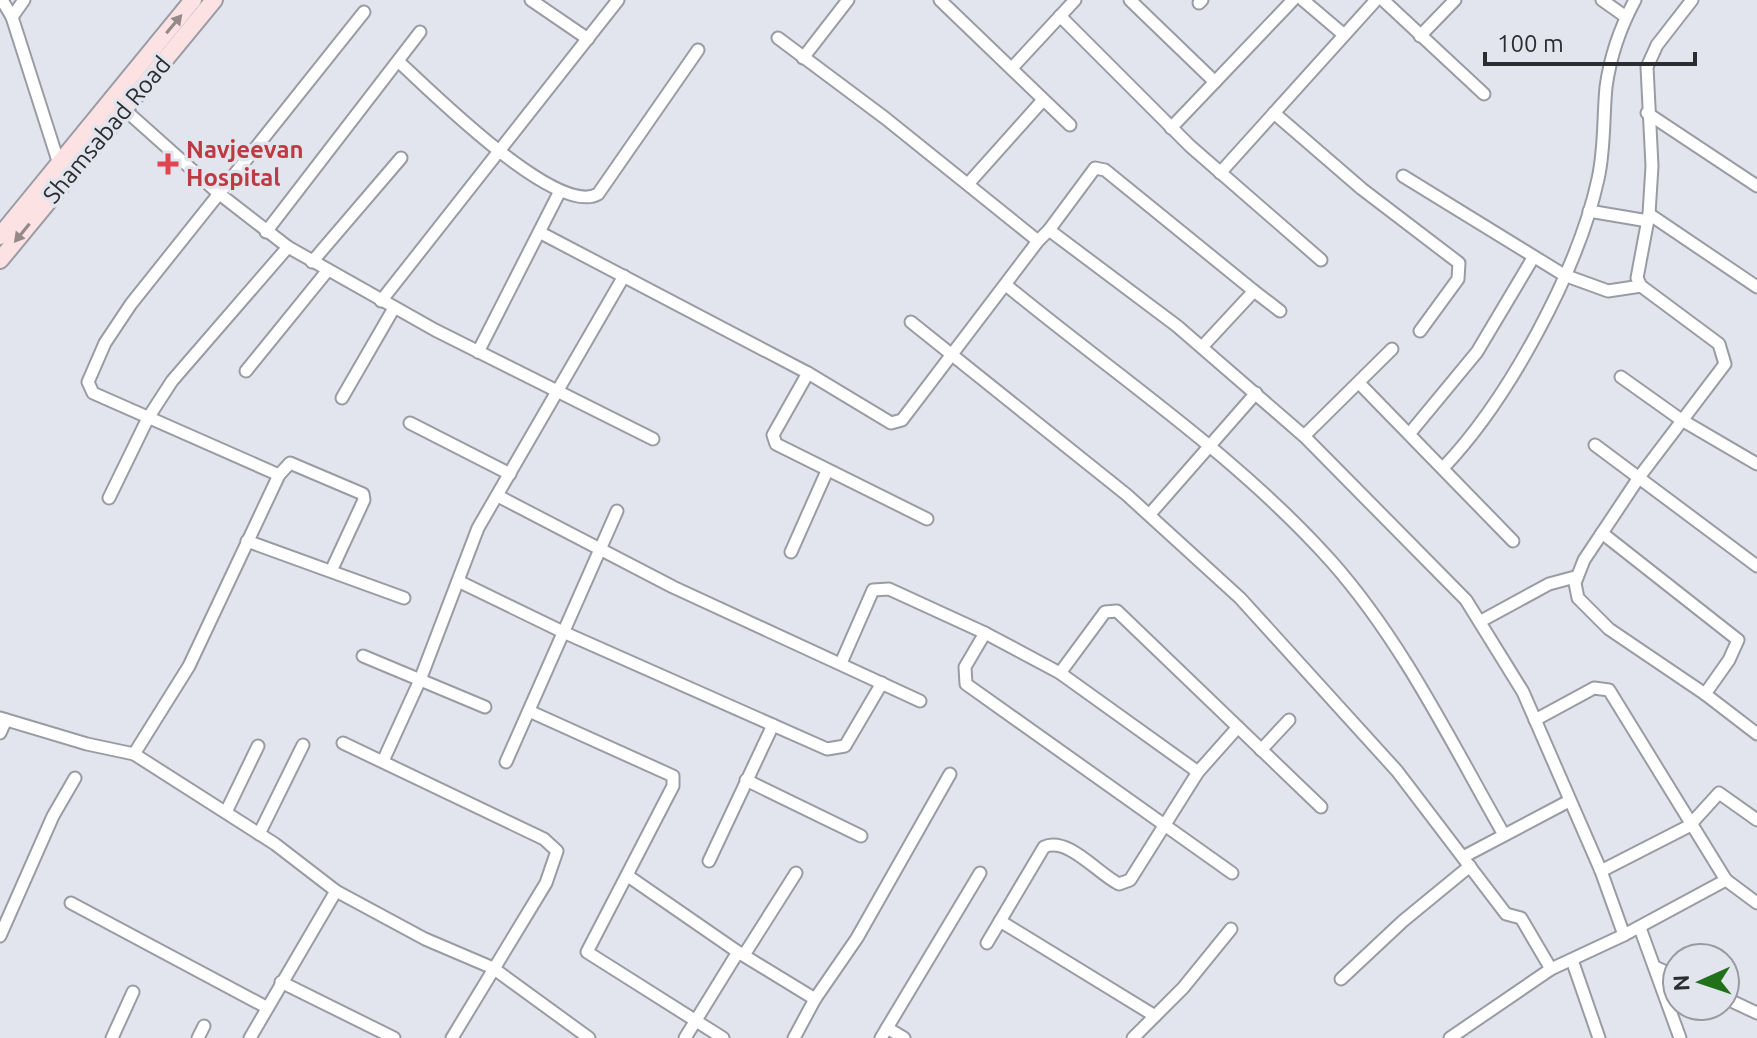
<svg xmlns="http://www.w3.org/2000/svg" width="1757" height="1038" viewBox="0 0 1757 1038" font-family="Ubuntu,sans-serif">
<style>
.lines{fill:none;stroke-linecap:round;stroke-linejoin:round}
.minor-casing{stroke:#9a9ca4;stroke-width:15}
.secondary-casing{stroke:#9a9ca4;stroke-width:20}
.minor{stroke:#fff;stroke-width:11}
.secondary{stroke:#fce2e2;stroke-width:16}
.oneway{fill:#948889}
.health-dot{fill:#e0444e;stroke:#e3e5ee;stroke-width:3}
.labels{text-anchor:middle;stroke-width:7;stroke-linejoin:round;paint-order:stroke}
.street-label{font-size:24px;fill:#2c2d30;stroke:#e3e5ee}
.health-label{font-size:24px;font-weight:bold;fill:#be3a42;stroke:#e3e5ee;text-anchor:start}
</style>
<rect width="100%" height="100%" fill="#e3e5ee"/>
<g class="lines">
<defs>
<g id="minor">
<polyline points="2,0 12,17 59,164"/>
<polyline points="531,0 588,39"/>
<polyline points="940,0 1070,125"/>
<polyline points="1130,0 1215,82"/>
<polyline points="1303,0 1343,34"/>
<polyline points="1383,0 1484,94"/>
<polyline points="1602,0 1626,17"/>
<polyline points="1692,0 1657,45 1647,67 1652,166 1649,214 1637,278 1641,286 1719,344 1725,364 1640,476 1584,560 1575,583 1578,598 1609,629 1705,694 1757,734"/>
<polyline points="1199,3 1202,0"/>
<polyline points="1060,16 1190,146 1321,260"/>
<polyline points="12,17 24,0"/>
<polyline points="1420,36 1455,0"/>
<polyline points="778,38 885,118 1038,241 1049,230 1177,326 1304,436 1466,600 1523,692 1601,871 1624,935 1726,880 1757,903"/>
<polyline points="803,58 848,0"/>
<path d="M399,62C430,90 557,218 598,194L698,50"/>
<polyline points="1012,68 1075,0"/>
<polyline points="124,109 217,192 288,247 435,330 653,439"/>
<polyline points="1274,113 1362,189 1459,263 1458,279 1420,331"/>
<polyline points="1647,113 1757,186"/>
<polyline points="1171,128 1293,0"/>
<polyline points="1220,173 1376,0"/>
<polyline points="1403,176 1564,275 1608,291 1641,286"/>
<polyline points="968,184 1043,100"/>
<polyline points="1589,211 1648,221"/>
<polyline points="1649,214 1757,287"/>
<polyline points="1049,230 1095,168 1105,170 1254,291 1202,347"/>
<polyline points="266,232 420,32"/>
<polyline points="541,233 808,373 891,423 902,420 1038,241"/>
<polyline points="312,262 401,158"/>
<path d="M1006,285C1115,375 1235,454 1331,561C1402,641 1450,740 1503,833"/>
<polyline points="1254,291 1280,311"/>
<polyline points="381,301 618,0"/>
<polyline points="911,322 1127,495 1240,598 1397,771 1506,914 1521,918 1551,969"/>
<polyline points="478,352 560,191"/>
<polyline points="246,371 328,270"/>
<polyline points="808,373 773,435 776,444 927,519"/>
<polyline points="1621,377 1680,419 1757,464"/>
<polyline points="1359,383 1513,541"/>
<polyline points="342,398 394,308"/>
<polyline points="410,423 510,474"/>
<polyline points="1410,433 1477,352 1533,258"/>
<polyline points="1304,436 1392,349"/>
<polyline points="1595,445 1757,566"/>
<path d="M1443,468C1508,400 1578,271 1598,179C1605,148 1603,118 1606,87C1610,58 1621,26 1635,0"/>
<polyline points="279,475 93,393 88,382 105,343 131,304 364,12"/>
<polyline points="498,496 673,587 920,701"/>
<polyline points="109,498 148,418 172,381 288,247"/>
<polyline points="1150,514 1256,393"/>
<polyline points="1602,533 1738,640 1729,660 1705,694"/>
<polyline points="247,541 404,598"/>
<polyline points="791,552 827,471"/>
<polyline points="458,581 563,632 827,749 845,746 882,683"/>
<polyline points="1481,621 1549,584 1575,577"/>
<polyline points="985,633 965,667 966,684 1232,873"/>
<polyline points="363,656 485,707"/>
<polyline points="841,663 873,590 889,589 985,633 1060,673 1198,772"/>
<polyline points="1060,673 1105,612 1117,611 1321,807"/>
<polyline points="529,711 673,776 673,786 587,952 723,1038"/>
<polyline points="0,718 87,744 134,754 275,844 336,891 425,939 493,968 589,1038"/>
<polyline points="1535,720 1594,688 1609,690 1726,880"/>
<polyline points="0,733 6,720"/>
<polyline points="343,743 544,839 557,851 546,883 452,1038"/>
<polyline points="1261,750 1289,720"/>
<polyline points="134,754 189,666 279,475 290,463 363,494 364,500 331,571"/>
<polyline points="383,761 420,680 478,528 624,276"/>
<polyline points="506,762 617,511"/>
<polyline points="746,780 861,836"/>
<polyline points="226,812 258,746"/>
<polyline points="259,834 303,745"/>
<polyline points="1463,857 1569,801"/>
<polyline points="709,861 773,725"/>
<polyline points="1601,871 1689,826 1719,793 1757,820"/>
<polyline points="628,876 738,952 815,999"/>
<polyline points="71,903 266,1007"/>
<polyline points="1000,921 1155,1016"/>
<polyline points="1640,928 1680,1038"/>
<polyline points="0,936 53,816 75,778"/>
<path d="M987,943L1044,847C1068,836 1098,874 1119,884L1130,880L1198,772L1238,727"/>
<polyline points="744,955 796,873"/>
<polyline points="1572,960 1599,1038"/>
<polyline points="1655,967 1677,977"/>
<polyline points="1341,979 1403,921 1470,866"/>
<polyline points="281,982 394,1038"/>
<polyline points="1725,998 1757,1013"/>
<polyline points="887,1028 904,1038"/>
<polyline points="112,1038 133,992"/>
<polyline points="198,1038 204,1026"/>
<polyline points="250,1038 336,891"/>
<polyline points="685,1038 738,952"/>
<polyline points="794,1038 815,999 857,938 950,774"/>
<polyline points="881,1038 980,873"/>
<polyline points="1133,1038 1183,988 1231,929"/>
<polyline points="1450,1038 1551,969 1624,935"/>
</g>
<g id="secondary">
<polyline points="0,236 193,0"/>
<polyline points="0,260 214,0"/>
</g>
</defs>
<use href="#minor" class="minor-casing"/>
<use href="#secondary" class="secondary-casing"/>
<use href="#minor" class="minor"/>
<use href="#secondary" class="secondary"/>
</g>
<defs><path id="oneway-solid" d="M-6-.8H1V-3.2L6.5 0L1 3.2V.8H-6Z" transform="scale(2)"/></defs>
<g class="oneway">
<use href="#oneway-solid" transform="translate(174 24) rotate(-50)"/>
<use href="#oneway-solid" transform="translate(22 233) rotate(129)"/>
</g>
<path class="health-dot" d="M164 152h8v8h8v8h-8v8h-8v-8h-8v-8h8z"/>
<g class="labels">
<g class="street-label">
<text transform="translate(107 130) rotate(-50)" y="8">Shamsabad Road</text>
</g>
<g class="health-label">
<text x="186" y="158">Navjeevan<tspan x="186" dy="28">Hospital</tspan></text>
</g>
</g>
<g transform="translate(1701 982) rotate(267)"><circle r="38" fill="#e3e5ee" stroke="#9a9ba2" stroke-width="2"/>
<path d="M0-6L14 30L0 20L-14 30Z" fill="#207119"/>
<text y="-12" font-size="22" font-weight="bold" text-anchor="middle" fill="#2c2d30">N</text>
</g>
<path d="M1485 52v12h210v-12" fill="none" stroke="#2c2d30" stroke-width="4"/>
<text x="1497" y="52" font-size="24" fill="#2c2d30" stroke="#e3e5ee" stroke-width="6" paint-order="stroke">100 m</text>
</svg>
